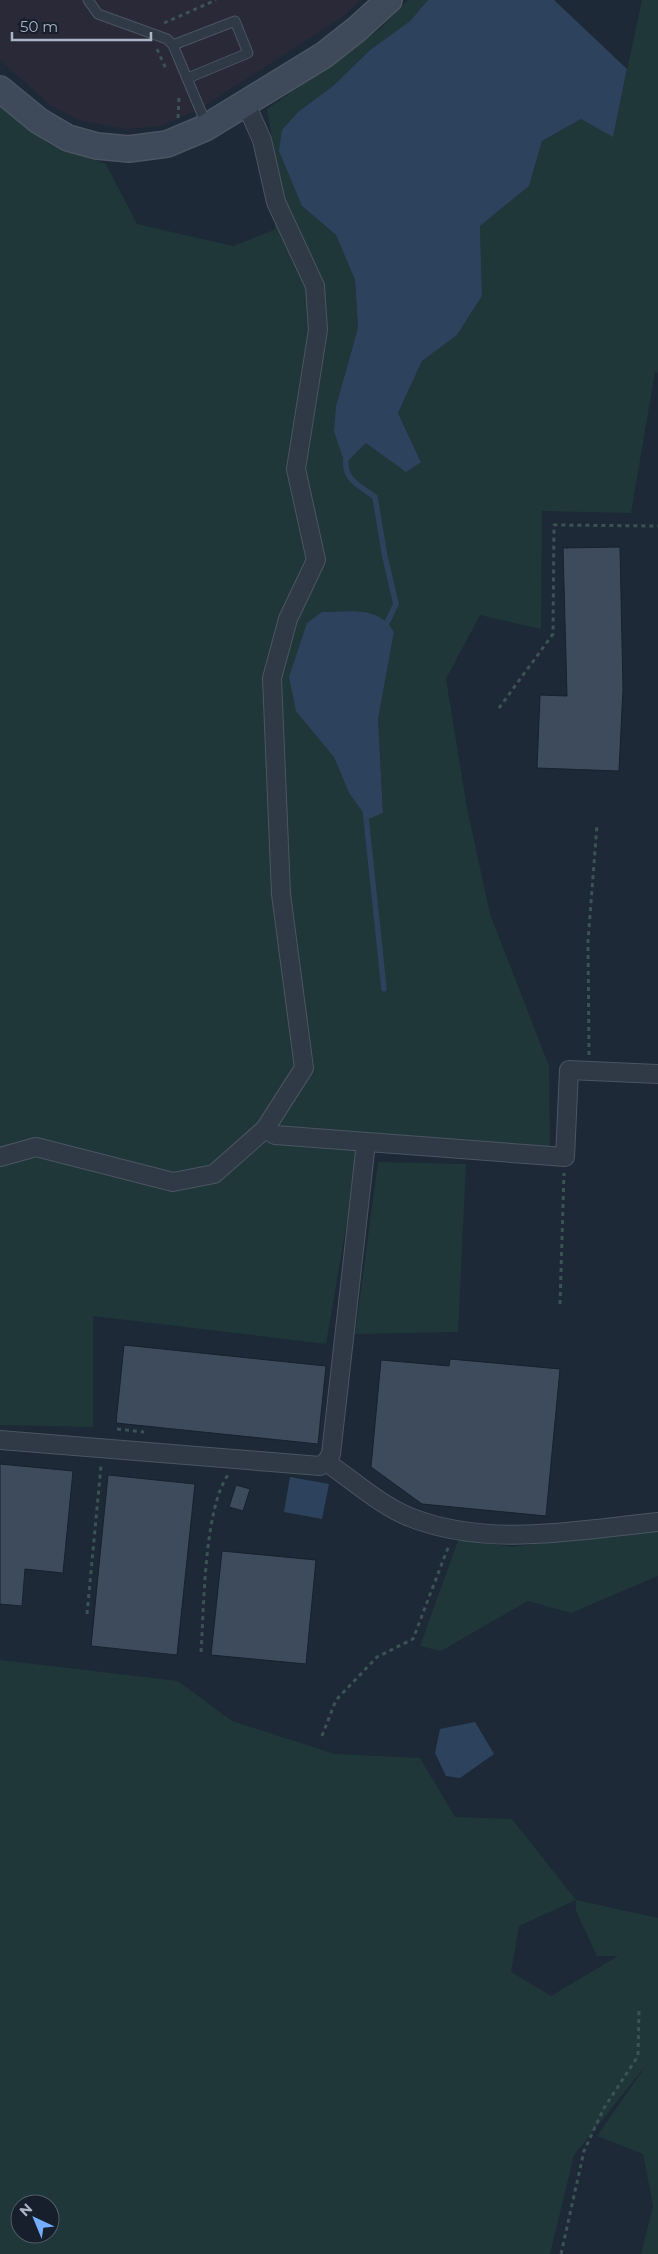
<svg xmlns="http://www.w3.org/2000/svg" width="658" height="2254" viewBox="0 0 658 2254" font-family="Montserrat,sans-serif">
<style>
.medical{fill:#2a2938}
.green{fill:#203739;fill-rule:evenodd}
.water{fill:#2d435d}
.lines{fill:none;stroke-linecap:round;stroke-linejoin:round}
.stream{stroke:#2d435d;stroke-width:5.5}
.building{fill:#3d4b5c;stroke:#18212d}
.lane-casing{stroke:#4b5562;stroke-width:11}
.street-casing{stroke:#4b5562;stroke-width:20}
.secondary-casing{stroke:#4b5562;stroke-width:28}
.path{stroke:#3c5355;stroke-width:3;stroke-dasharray:4 4;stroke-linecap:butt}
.lane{stroke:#303a47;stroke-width:9}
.street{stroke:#303a47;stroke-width:18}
.secondary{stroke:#3e495a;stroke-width:25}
</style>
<rect width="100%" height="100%" fill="#1d2936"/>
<polygon class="medical" points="0,0 361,0 344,16 200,109 161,126 125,129 81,121 50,105 0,60"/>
<g class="green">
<path d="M408,0H428L410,21L370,50L333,86L298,112L302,206L336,235L355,280L358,328L336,406L335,431L346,463L366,443L421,461L398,413L422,361L457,335L482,296L480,226L529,186L542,141L581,119L613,136L642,0H658V373L655,372L631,513L542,511L541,629L480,615L446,679L467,808L490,914L549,1066L550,1149L359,1151L326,1344L93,1316V1427L0,1425V104L49,144L106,164L137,224L233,246L274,230L282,198L267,109L380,29ZM394,632L378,719L383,813L349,793L334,757Z"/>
<polygon points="378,1162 466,1164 458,1332 355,1334"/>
<polygon points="658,1528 658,1576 571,1613 528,1601 441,1651 420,1646 459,1538 512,1547"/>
<path d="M0,1660L178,1681L232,1721L335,1754L420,1758L455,1817L512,1819L576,1900L658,1918V2254H641L653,2206L643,2154L597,2136L647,2064L574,2155L550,2254H0ZM576,1900V1911L597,1956H618L551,1996L511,1972L519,1926ZM20,2204H50V2234H20Z"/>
</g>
<g class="water">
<polygon points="428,0 554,0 627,69 613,137 581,119 542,141 529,186 480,226 482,296 457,335 422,361 398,413 421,462 406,472 366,443 345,464 334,431 336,406 358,328 355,280 336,235 302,206 279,151 282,130 298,112 333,86 370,50 410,21"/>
<path d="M322,612C350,612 378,605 394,632L378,719L383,813L368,819L349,793L334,757L296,711L289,677L307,623Z"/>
<polygon points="290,1477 329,1484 322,1519 284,1512"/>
<polygon points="475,1722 494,1754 460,1778 446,1776 435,1753 440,1729"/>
</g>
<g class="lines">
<g class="stream">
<path d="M346,457C343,480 359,485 375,497L385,557L396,604L385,627"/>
<polyline points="365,808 384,989"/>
</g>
</g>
<g class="building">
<polygon points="620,547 623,689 619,771 537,768 540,695 567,696 563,548"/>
<polygon points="124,1345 326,1366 318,1444 116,1423"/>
<polygon points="450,1359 560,1369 546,1516 422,1504 371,1467 381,1360 449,1366"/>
<polygon points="0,1464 73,1471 63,1573 25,1569 22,1606 0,1604"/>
<polygon points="108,1475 195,1484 177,1655 91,1646"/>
<polygon points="236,1485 250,1489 243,1511 229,1507"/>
<polygon points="222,1551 316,1560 306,1664 211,1655"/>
</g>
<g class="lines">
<defs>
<g id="lane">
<polyline points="88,0 98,14 167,39 173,45 207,126"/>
<polyline points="173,45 235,21 248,53 188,78"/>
</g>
<g id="street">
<polyline points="245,102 262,140 276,202 315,286 318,330 296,469 316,560 288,619 272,678 281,894 304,1068 265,1129 275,1135 565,1157 569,1070 658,1074"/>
<polyline points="0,1157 36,1147 173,1182 214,1174 265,1129"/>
<polyline points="0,1440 320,1466 326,1462 331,1454 366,1143"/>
<path d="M326,1462C354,1481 381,1506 412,1518C490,1548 578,1530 658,1522"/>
</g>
<polyline id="secondary" points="0,89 39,121 68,138 97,146 129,149 167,144 205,128 324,55 357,29 389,0"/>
</defs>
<use href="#lane" class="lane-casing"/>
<use href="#street" class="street-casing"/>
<use href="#secondary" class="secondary-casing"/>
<g class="path">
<polyline points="164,23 216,0"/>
<polyline points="157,49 167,71"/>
<polyline points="178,118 179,97"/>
<polyline points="499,708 553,634 554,525 658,526"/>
<polyline points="589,1055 588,941 597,825"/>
<polyline points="560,1304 564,1173"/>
<polyline points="117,1429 144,1432"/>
<polyline points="87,1614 101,1466"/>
<path d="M201,1652C204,1608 204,1509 228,1475"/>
<polyline points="322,1736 336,1700 377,1657 413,1639 449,1545"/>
<polyline points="561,2254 584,2151 604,2108 638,2056 639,2010"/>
</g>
<use href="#lane" class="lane"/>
<use href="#street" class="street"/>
<use href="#secondary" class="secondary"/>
</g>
<g transform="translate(35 2219) rotate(316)"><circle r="24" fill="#161f2b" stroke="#515b69"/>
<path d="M0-4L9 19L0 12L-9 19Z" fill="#74aeff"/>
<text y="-8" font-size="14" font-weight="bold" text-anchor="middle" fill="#aab5c5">N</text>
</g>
<path d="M12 32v8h139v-8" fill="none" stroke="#aab5c5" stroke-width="2.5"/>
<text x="20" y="32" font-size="15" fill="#aab5c5" stroke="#161f2b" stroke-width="4" paint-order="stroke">50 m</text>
</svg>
